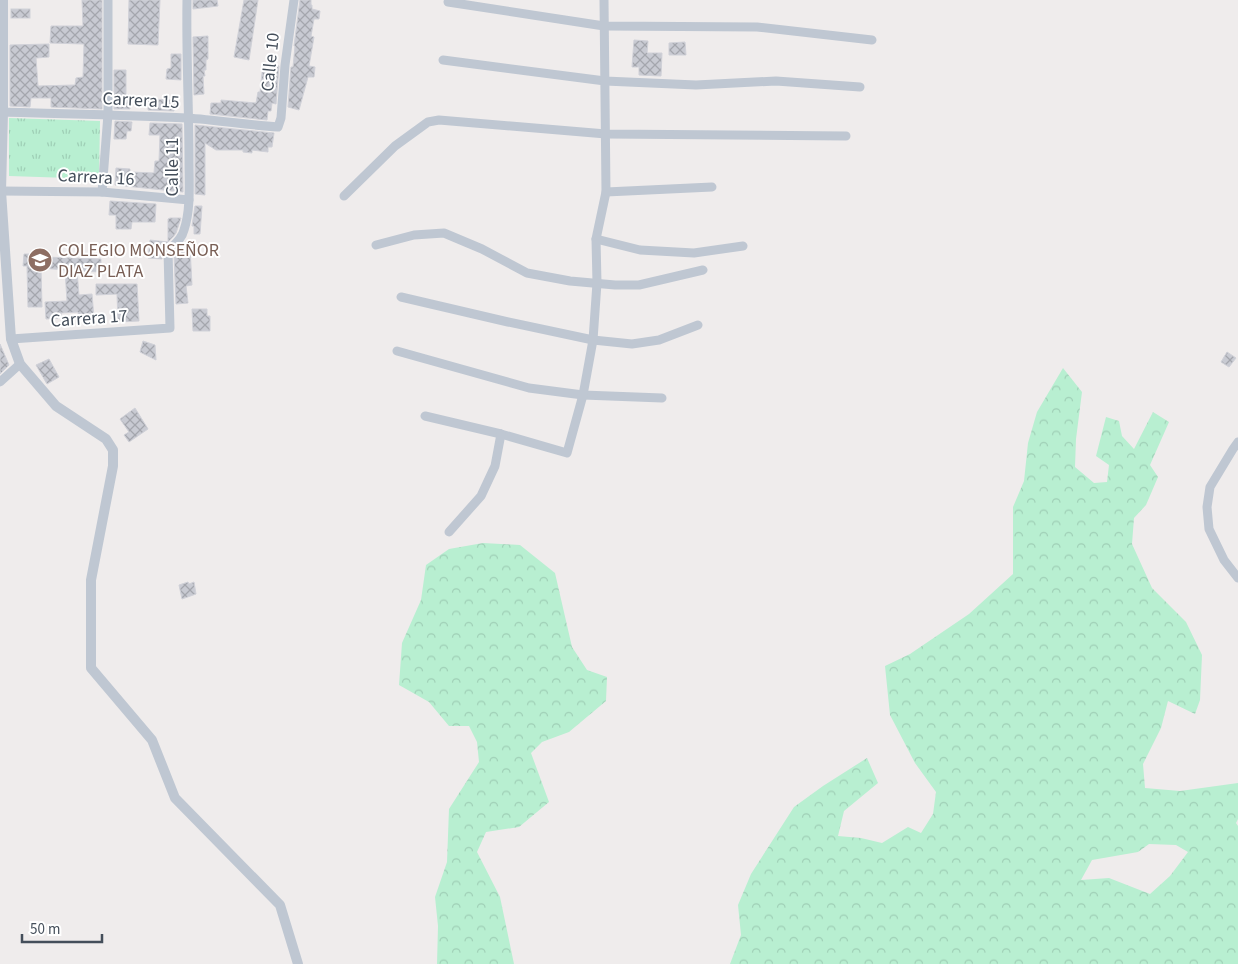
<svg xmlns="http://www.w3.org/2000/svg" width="1238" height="964" viewBox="0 0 1238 964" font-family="'Source Sans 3',sans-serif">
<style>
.forest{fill:url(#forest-crowns);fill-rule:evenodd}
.park{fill:url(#park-tufts)}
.building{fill:url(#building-cross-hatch);stroke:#d0d1d8}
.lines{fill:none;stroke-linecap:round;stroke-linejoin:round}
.minor{stroke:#bfc7d2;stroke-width:9}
.tertiary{stroke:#bfc7d2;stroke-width:10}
.labels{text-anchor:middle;stroke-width:4;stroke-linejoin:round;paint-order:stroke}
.street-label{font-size:18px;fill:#444e5a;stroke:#fff}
.education-label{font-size:18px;fill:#785e54;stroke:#fff;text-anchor:start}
</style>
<defs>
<pattern id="forest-crowns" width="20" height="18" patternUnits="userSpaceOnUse" patternTransform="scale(1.25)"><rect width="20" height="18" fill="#b8efd1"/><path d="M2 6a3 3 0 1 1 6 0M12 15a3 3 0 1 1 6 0" fill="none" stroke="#9fcfb6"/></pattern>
<pattern id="park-tufts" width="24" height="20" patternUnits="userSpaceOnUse" patternTransform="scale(1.25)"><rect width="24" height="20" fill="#b8efd1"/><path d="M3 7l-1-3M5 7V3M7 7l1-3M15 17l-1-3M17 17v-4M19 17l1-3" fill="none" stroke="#9fcfb6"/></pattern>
<pattern id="building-cross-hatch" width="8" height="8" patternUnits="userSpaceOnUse" patternTransform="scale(1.25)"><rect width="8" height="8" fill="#c8cad2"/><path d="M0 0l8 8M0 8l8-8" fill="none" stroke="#a4a6ad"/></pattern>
</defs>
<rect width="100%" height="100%" fill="#efecec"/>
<g class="forest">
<path d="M1063,368L1082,392L1076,439L1075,467L1094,483L1107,482L1109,465L1096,456L1106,417L1119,421L1122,436L1134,449L1153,412L1169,422L1150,465L1158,477L1146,505L1134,518L1132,544L1152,588L1186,622L1202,655L1200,700L1195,714L1168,701L1161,728L1143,764L1145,788L1180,791L1238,783V819L1236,823L1238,826V964H730L741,935L738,905L751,874L794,807L823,786L867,758L878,783L844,811L838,836L861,838L882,843L908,827L921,833L933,814L936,792L915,763L890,715L885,666L910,654L969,614L1013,574V507L1024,481L1028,443L1037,412ZM1149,844L1176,845L1188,852L1170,876L1150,894L1109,878L1081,880L1092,860L1138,852Z"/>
<polygon points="483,543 520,545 555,573 572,647 587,670 607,677 606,701 569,732 542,742 531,753 549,802 519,827 486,832 477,852 500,897 514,964 437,964 438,926 435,897 447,862 449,809 479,762 477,742 469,726 449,726 429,702 399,685 402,643 421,600 426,565 449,549"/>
</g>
<polygon class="park" points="9,118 100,121 99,179 9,176"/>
<g class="building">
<polygon points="82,0 102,0 102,109 51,107 51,98 31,98 30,107 10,106 10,45 49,44 49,57 36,58 38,86 75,85 76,78 83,77 84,44 50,43 51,26 83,26"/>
<polygon points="129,0 160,0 158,45 128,44"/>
<polygon points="193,0 217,0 218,6 193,9"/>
<polygon points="244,0 258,0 249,60 234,57"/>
<polygon points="300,0 311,0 311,5 312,5 312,9 320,11 319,19 314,19 311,36 314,37 309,66 315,67 314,77 308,77 299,110 288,107 291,67 293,67 295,46 294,46"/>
<rect x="11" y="9" width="19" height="9"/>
<polygon points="208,36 208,59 206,60 206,70 204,70 205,76 203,76 204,94 194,95 193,37"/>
<polygon points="634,40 648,41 647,53 662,53 661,76 639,75 639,67 632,67"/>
<polygon points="685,42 686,55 669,55 669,43"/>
<polygon points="171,54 181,54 181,80 166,79 167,69 171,68"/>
<polygon points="263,64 279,66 276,104 272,103 271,111 268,111 267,120 210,114 211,103 221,103 221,100 256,103 258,92 260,92"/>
<polygon points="114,70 126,70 126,95 129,95 130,109 114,109"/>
<polygon points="148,99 174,100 174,111 148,110"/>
<polygon points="115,121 132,122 131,131 127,131 126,139 114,139"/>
<polygon points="150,123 182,124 183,192 115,185 116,168 130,169 130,172 154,173 155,161 159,161 160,135 149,135"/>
<polygon points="195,125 274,133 272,147 268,147 268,152 252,150 252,153 243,152 243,150 216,150 205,143 205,195 195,194"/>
<polygon points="110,201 156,204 155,222 132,222 131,229 116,229 116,215 109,215"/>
<polygon points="195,206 202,206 200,234 194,234 194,226 192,226"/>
<polygon points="170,218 181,218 176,233 173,237 162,248 162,259 148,258 150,240 168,242 168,219"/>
<polygon points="190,247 192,285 186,286 188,303 176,304 174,254 179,249"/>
<polygon points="24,254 44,254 44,257 101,259 101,272 77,271 79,295 92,294 94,318 79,319 78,312 61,313 62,318 46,319 45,302 67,301 65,270 41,268 42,307 28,307 27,266 23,266"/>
<polygon points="96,284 137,284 139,321 118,322 117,294 96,295"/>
<polygon points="192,309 207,309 207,316 210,316 210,331 193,331"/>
<polygon points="143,341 155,345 156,360 140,352"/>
<polygon points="0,344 9,365 0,374"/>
<polygon points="1227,352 1236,358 1229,367 1221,362"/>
<polygon points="49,359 59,377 47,384 36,365"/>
<polygon points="135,408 148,429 129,442 124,435 129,432 120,419"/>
<polygon points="188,582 189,584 194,582 196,594 182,599 179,585"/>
</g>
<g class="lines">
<g class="minor">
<polyline points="448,2 604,26 757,27 872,40"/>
<polyline points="443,60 605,81 696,85 776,81 860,87"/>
<path d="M3,112C64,114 125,115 187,118C217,120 248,125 278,127L281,118L285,65L294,0"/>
<polyline points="1,191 102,192 189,200"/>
<polyline points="102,192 108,114 108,0"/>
<polyline points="606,192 712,187"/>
<polyline points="344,196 395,146 428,122 439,120 606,134 846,136"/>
<polyline points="596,239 640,250 694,253 743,246"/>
<polyline points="376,245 414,235 444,233 482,249 527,273 570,281 615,285 639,285 703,270"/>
<polyline points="401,297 508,322 593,340 632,344 659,340 698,325"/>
<path d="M11,339L170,328L168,251C174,245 182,239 184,230C191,209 189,183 189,161C189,107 186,54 187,0"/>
<polyline points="397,351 529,388 583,395 662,398"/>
<polyline points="0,382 20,364"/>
<polyline points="425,416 501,434 567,453 583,395 593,340 597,283 596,239 606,192 604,0"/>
<polyline points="1238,442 1233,449 1210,487 1207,507 1209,529 1224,560 1238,578"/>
<polyline points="449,532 481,496 495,466 501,434"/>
</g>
<polyline class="tertiary" points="3,0 3,112 1,191 11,339 20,364 56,406 106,439 113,450 113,466 91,580 91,668 152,740 175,798 280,905 298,964"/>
</g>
<defs>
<symbol id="school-disc" viewBox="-11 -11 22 22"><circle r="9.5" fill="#8d6e63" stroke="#fff"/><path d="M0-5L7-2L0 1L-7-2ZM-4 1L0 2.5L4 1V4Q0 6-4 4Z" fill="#fff"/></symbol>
</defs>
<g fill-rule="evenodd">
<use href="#school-disc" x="26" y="246" width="28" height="28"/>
</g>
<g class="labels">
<g class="street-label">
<text transform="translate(270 62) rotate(-84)" y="6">Calle 10</text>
<text transform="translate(141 100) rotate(3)" y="6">Carrera 15</text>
<text transform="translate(172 167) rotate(-90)" y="6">Calle 11</text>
<text transform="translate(96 177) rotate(3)" y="6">Carrera 16</text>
<text transform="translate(89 318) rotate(-4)" y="6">Carrera 17</text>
</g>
<g class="education-label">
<text x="58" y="256">COLEGIO MONSEÑOR<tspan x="58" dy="21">DIAZ PLATA</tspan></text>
</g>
</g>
<path d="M22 934v8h80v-8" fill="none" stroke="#444e5a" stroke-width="2.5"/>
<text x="30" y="934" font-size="15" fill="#444e5a" stroke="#ffffff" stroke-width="4" paint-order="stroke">50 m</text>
</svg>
